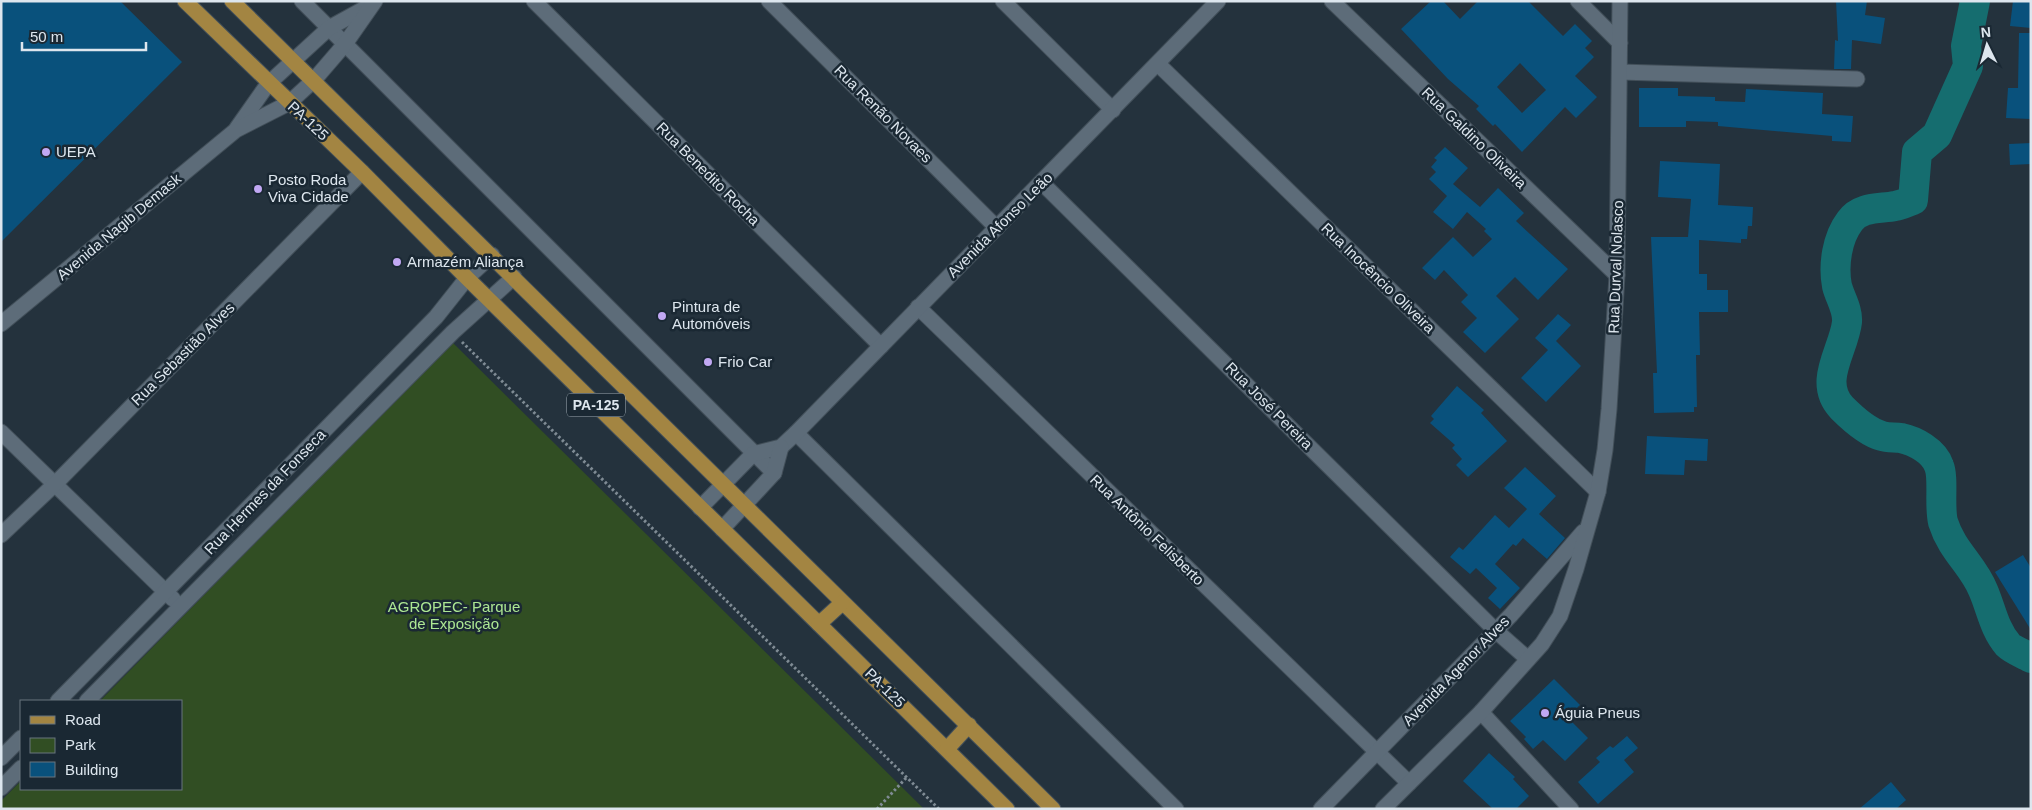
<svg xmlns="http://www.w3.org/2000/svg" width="2032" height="810" viewBox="0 0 2032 810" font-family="Arial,sans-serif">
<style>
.green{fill:#314e23}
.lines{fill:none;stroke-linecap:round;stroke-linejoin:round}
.river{stroke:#156d6f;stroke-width:30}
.building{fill:#09517c;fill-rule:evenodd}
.minor-casing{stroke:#424f59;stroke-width:17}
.major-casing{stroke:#424f59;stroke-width:17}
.path{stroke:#7f8b94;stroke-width:3;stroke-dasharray:2.5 2.5;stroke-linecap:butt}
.minor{stroke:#5d6c79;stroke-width:15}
.major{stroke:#a38542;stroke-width:15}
.poi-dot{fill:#c1a8f3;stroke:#1a2833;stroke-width:2}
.labels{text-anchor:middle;stroke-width:5;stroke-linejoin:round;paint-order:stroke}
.shield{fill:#1a2833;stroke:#a2adb6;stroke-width:1}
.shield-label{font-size:14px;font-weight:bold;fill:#dde6ee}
.street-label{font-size:15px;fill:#dde6ee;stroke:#1a2833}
.poi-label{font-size:15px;fill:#dde6ee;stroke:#1a2833;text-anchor:start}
.park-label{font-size:15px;fill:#ade793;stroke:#1a2833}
</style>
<rect width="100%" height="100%" fill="#24323d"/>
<polygon class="green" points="452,342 924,809 1,809 1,801 21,781 21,789 181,789 181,701 100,701"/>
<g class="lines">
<path class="river" d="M1975,1L1966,46L1968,66L1937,135L1917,152L1913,200C1907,202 1901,205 1895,206C1880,209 1861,206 1850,221C1837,238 1833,265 1837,286C1840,298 1848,309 1847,322C1844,350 1817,382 1842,408C1852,418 1867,432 1882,436C1888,438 1895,437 1901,438C1915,441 1934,451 1939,466C1944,478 1939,506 1943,522C1952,551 1973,565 1983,590C1991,608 1994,629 2008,645C2013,650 2024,654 2031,658"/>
</g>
<g class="building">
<polygon points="1,1 120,1 182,62 1,242"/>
<path d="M1431,1H1443L1460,19L1478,1H1528L1563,36L1575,24L1592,41L1585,48L1594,57L1575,76L1597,97L1576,118L1565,107L1522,152L1495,124L1493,126L1476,109L1479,106L1448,79L1401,29ZM1520,63L1546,90L1522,113L1497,87Z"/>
<polygon points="1836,1 1867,1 1865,15 1885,18 1881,44 1852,40 1851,69 1834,69 1835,40 1838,41"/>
<polygon points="2013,1 2031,1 2031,28 2010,26"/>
<polygon points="2019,33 2031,33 2031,119 2006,118 2008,88 2018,88"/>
<polygon points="1639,88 1678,88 1678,96 1715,97 1715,101 1745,102 1746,89 1823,93 1822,114 1853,116 1851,142 1832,141 1832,136 1718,126 1718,122 1686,121 1686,127 1639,127"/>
<polygon points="2031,143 2031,164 2010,165 2009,144"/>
<polygon points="1445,147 1468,168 1453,184 1480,207 1498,188 1524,213 1516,221 1568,269 1538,300 1515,277 1496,296 1519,319 1485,353 1463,332 1477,318 1461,302 1468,295 1444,270 1435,280 1422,268 1453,237 1473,257 1492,239 1484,231 1486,229 1467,212 1453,229 1433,212 1447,196 1429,179 1436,172 1431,167 1437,160 1434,158"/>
<polygon points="1660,161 1720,164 1718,205 1753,207 1752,226 1748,226 1747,239 1741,239 1741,243 1699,240 1699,274 1707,274 1707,290 1728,290 1728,312 1699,312 1700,355 1696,355 1697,407 1694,407 1694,412 1654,413 1653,373 1657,373 1651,237 1688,237 1691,199 1658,197"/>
<polygon points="1558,314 1571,325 1556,341 1581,366 1546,402 1521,378 1548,350 1535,338"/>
<polygon points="1457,386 1484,410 1481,413 1507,441 1468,477 1456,465 1462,459 1452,448 1455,445 1430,423 1434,419 1431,416"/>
<polygon points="1647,436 1708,439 1707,461 1685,460 1684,475 1645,474"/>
<polygon points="1525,467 1556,496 1539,514 1565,538 1547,559 1523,538 1516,546 1513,544 1495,564 1520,588 1500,609 1488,598 1497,588 1476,568 1470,574 1450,557 1459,547 1463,550 1495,515 1509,528 1527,509 1504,488"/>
<polygon points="2023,555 2031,568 2031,630 1995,572"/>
<polygon points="1554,679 1580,705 1567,717 1588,738 1565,761 1543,740 1533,749 1524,739 1526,737 1510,721"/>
<polygon points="1627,736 1638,748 1624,760 1634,772 1598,804 1578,782 1600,762 1596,758 1610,746 1613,748"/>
<polygon points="1489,753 1515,777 1513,779 1529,796 1516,809 1493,809 1463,781"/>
<polygon points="1891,782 1906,800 1896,809 1859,809"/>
</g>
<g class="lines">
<defs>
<g id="minor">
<polyline points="302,1 774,473"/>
<polyline points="534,1 881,346"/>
<polyline points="769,1 997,228"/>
<polyline points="1003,1 1113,110"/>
<polyline points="1332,1 1617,275"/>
<polyline points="1578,1 1620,43"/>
<polyline points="1158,64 1598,492"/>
<polyline points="1620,72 1857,79"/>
<polyline points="237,128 268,84 329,28 369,6"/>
<polyline points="1042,183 1495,630 1528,659"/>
<polyline points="918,307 1409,783"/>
<polyline points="1,324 236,130 289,103 314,80 345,44 375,1"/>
<polyline points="1,432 173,599"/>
<polyline points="796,433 1176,809"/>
<polyline points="700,508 753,454 781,447 796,433 1218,1"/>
<polyline points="722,529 774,473 781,447"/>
<polyline points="1,535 55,484 362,172"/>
<polyline points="58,701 436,317 467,278 492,255"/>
<polyline points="87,701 453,332 514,277"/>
<polyline points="1481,712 1571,809"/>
<polyline points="1,758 21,738"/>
<polyline points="1,788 21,768"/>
<polyline points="1321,809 1511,615 1583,532"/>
<polyline points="1383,809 1481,712 1542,644 1560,616 1576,569 1598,492 1605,450 1609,409 1617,275 1620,1"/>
</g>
<g id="major">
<polyline points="185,1 362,172 467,278 1007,809"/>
<polyline points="232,1 1053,809"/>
<polyline points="819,624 842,603"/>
<polyline points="947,749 969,725"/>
</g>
</defs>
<use href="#minor" class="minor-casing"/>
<use href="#major" class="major-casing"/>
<g class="path">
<polyline points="462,342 939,809"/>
<polyline points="877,809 907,777"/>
</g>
<use href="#minor" class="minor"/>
<use href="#major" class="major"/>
</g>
<g class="poi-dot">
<circle cx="46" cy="152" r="5"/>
<circle cx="258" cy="189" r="5"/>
<circle cx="397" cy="262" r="5"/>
<circle cx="662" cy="316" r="5"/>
<circle cx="708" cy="362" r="5"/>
<circle cx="1545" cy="713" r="5"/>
</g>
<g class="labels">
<rect class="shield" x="567" y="393.5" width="58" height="23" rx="4"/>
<g class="shield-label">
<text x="596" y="410">PA-125</text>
</g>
<g class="street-label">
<text transform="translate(883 114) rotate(45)" y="5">Rua Renão Novaes</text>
<text transform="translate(308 121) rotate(43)" y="5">PA-125</text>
<text transform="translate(1474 138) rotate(44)" y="5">Rua Galdino Oliveira</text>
<text transform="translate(708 174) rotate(45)" y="5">Rua Benedito Rocha</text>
<text transform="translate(1000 225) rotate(-45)" y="5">Avenida Afonso Leão</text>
<text transform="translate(119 227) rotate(-40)" y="5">Avenida Nagib Demask</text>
<text transform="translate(1616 267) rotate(-88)" y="5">Rua Durval Nolasco</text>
<text transform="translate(1378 278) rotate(44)" y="5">Rua Inocêncio Oliveira</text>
<text transform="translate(183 354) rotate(-45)" y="5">Rua Sebastião Alves</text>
<text transform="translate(1269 406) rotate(45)" y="5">Rua José Pereira</text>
<text transform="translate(265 492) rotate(-46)" y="5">Rua Hermes da Fonseca</text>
<text transform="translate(1147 530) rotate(44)" y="5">Rua Antônio Felisberto</text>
<text transform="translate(1456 671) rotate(-46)" y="5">Avenida Agenor Alves</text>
<text transform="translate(885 688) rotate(44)" y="5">PA-125</text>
</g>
<g class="poi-label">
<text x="56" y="157">UEPA</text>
<text x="268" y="185">Posto Roda<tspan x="268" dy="17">Viva Cidade</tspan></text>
<text x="407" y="267">Armazém Aliança</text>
<text x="672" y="312">Pintura de<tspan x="672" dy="17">Automóveis</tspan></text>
<text x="718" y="367">Frio Car</text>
<text x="1555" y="718">Águia Pneus</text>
</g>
<g class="park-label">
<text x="454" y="612">AGROPEC- Parque<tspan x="454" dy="17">de Exposição</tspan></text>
</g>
</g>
<rect width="2032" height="810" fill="none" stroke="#dde6ee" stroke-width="5"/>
<rect x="20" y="700" width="162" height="90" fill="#1a2833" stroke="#68747e"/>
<rect x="30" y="716" width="25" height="8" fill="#a38542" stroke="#68747e"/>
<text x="65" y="725" font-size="15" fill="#dde6ee">Road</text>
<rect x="30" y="738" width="25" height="15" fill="#314e23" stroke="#68747e"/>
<text x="65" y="750" font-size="15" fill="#dde6ee">Park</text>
<rect x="30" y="762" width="25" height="15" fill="#09517c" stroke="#68747e"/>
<text x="65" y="775" font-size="15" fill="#dde6ee">Building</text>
<g transform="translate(1987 45) rotate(355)" stroke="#1a2833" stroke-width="4" paint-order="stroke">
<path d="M0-4L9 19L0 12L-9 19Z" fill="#dde6ee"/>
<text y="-8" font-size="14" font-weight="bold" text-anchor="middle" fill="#dde6ee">N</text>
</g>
<path d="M22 42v8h124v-8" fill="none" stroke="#dde6ee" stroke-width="2.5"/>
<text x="30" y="42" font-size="15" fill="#dde6ee" stroke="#1a2833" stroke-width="4" paint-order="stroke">50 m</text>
</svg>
